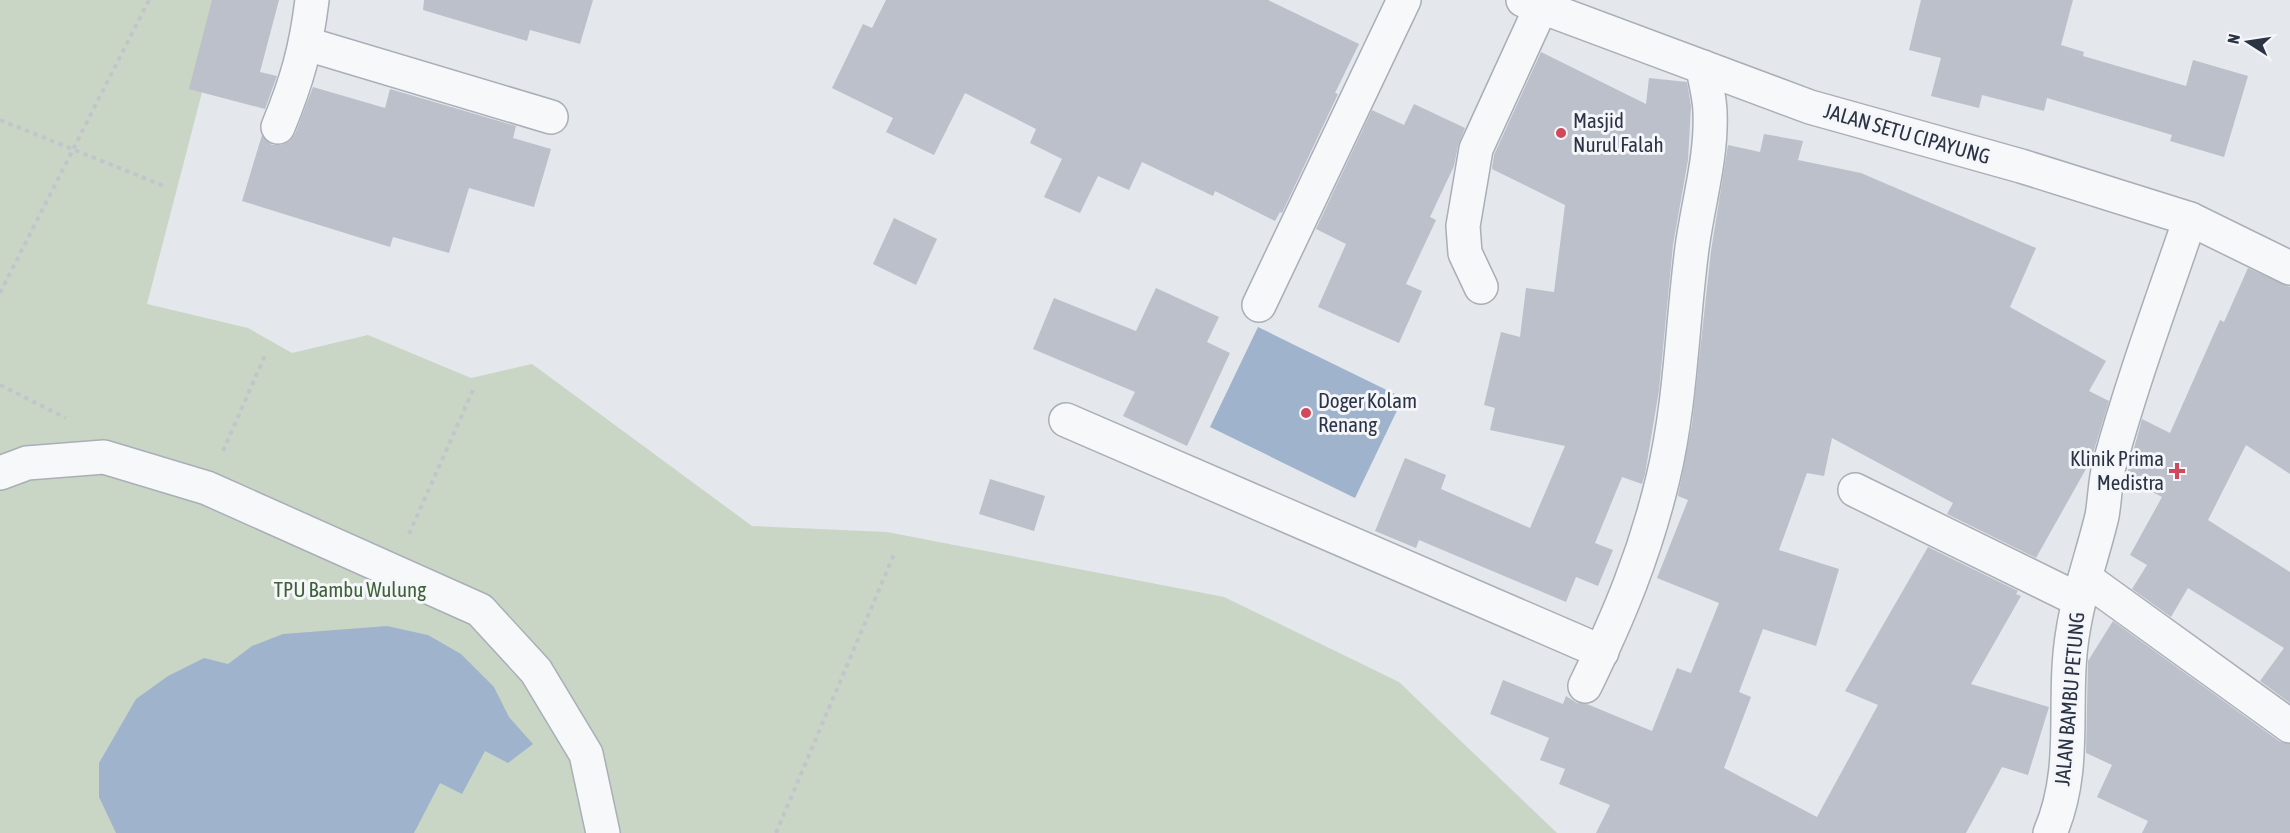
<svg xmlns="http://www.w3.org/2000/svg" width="2290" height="833" viewBox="0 0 2290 833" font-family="'Asap Condensed',sans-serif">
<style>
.green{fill:#c9d6c5}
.water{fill:#9fb4cc}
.building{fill:#bbc0ca}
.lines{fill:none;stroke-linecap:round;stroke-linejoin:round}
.minor-casing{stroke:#a9aeb7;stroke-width:36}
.path{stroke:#c2c5cb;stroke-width:4;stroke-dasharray:4.5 4.5;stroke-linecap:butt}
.minor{stroke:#f7f8fa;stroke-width:33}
.poi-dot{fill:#d1495b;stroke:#f4f6f9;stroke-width:2}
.labels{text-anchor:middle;stroke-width:6;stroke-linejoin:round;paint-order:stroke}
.poi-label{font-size:21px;fill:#2b3445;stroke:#f4f6f9;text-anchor:start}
.street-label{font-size:21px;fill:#2b3445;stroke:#f4f6f9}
.park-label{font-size:21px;fill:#3f6138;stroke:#f4f6f9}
</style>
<rect width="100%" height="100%" fill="#e4e7ec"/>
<polygon class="green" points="0,0 226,0 147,304 248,328 292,353 368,335 471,378 532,364 752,526 887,532 1224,597 1399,682 1557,833 0,833"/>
<g class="water">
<polygon points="1258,327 1403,398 1355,498 1210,427"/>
<polygon points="387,626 428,635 461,654 494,687 509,717 533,744 508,763 485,751 462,794 440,783 414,833 116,833 99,797 99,763 136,699 168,676 204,658 228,664 252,646 283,634"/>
</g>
<g class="building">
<polygon points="212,0 279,0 260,72 277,76 265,109 189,89"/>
<polygon points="424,0 593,0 580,44 530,30 527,41 423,10"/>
<polygon points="886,0 1268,0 1359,44 1335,93 1338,94 1282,213 1280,212 1275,221 1215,191 1213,196 1142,162 1129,190 1098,176 1080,213 1044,197 1062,159 1030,143 1036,129 965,93 934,155 886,132 893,118 832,88 863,24 872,28"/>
<polygon points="1921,0 2073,0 2061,45 2084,52 2083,56 2186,86 2193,60 2248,76 2224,157 2170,141 2172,135 2047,98 2044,111 1982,95 1979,108 1931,96 1941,58 1909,50"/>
<polygon points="1541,52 1646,104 1649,78 1687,82 1691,106 1688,160 1673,245 1659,390 1645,474 1642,484 1622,477 1595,543 1613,550 1598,586 1576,577 1566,602 1419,540 1416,548 1375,531 1405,458 1446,475 1441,489 1530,528 1565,446 1490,430 1495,408 1484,405 1501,332 1520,337 1526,288 1554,292 1565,205 1492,169 1494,155"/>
<polygon points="313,87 385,108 390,89 516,126 513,138 551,149 534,207 469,188 449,253 393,237 390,247 242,201 262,135 272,145 281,145 290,141 295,134"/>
<polygon points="1414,104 1465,128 1458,146 1454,166 1430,217 1436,220 1406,284 1422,291 1399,343 1318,307 1346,244 1316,229 1372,110 1404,125"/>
<polygon points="1764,134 1803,141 1798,160 1861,173 2036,248 2010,307 2106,361 2089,391 2109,401 2091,460 2036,558 1947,514 1953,503 1832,438 1824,476 1807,473 1779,550 1839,569 1816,646 1763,629 1739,692 1751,697 1724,768 1817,817 1878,705 1845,691 1928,547 2018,591 2016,594 2021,596 1971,684 2049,707 2028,775 2002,767 1966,833 1596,833 1610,805 1559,784 1565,769 1540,760 1549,738 1490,714 1503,680 1563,704 1566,696 1577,703 1587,704 1652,731 1677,668 1691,673 1719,603 1657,578 1688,500 1678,496 1692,424 1711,251 1728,145 1760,152"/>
<polygon points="894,218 937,239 916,285 873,264"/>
<polygon points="2248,268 2290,287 2290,474 2246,445 2208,520 2290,572 2290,703 2260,681 2284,648 2188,588 2171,617 2132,589 2147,565 2130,555 2162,497 2126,478 2142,419 2170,433 2220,320 2224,322"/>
<polygon points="1156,288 1219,317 1207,342 1230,353 1187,446 1123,416 1135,392 1033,349 1054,298 1136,331"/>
<polygon points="990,479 1045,496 1034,531 979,514"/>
<polygon points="2113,621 2279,741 2290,744 2290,833 2142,833 2148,821 2097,797 2112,765 2086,753 2088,661"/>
</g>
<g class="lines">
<defs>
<g id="minor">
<polyline points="1523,0 1810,107 2021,166 2190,219 2290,268"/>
<polyline points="307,44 551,117"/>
<path d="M278,127C297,81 306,49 312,0"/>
<polyline points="1481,287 1465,253 1463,226 1476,149 1541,7"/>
<polyline points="1259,305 1404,0"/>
<polyline points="1066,420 1602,652"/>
<polyline points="0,473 27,463 104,457 207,488 480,610 536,671 586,754 603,833"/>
<polyline points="1855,490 2079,600"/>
<polyline points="2085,578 2290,726"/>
<path d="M1585,686C1619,616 1645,554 1663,478C1681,403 1682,324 1692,248C1698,203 1712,157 1710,112C1710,98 1705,82 1703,67"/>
<path d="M2050,833C2079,766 2061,700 2073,631C2079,591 2093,554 2102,516C2105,499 2105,482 2109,466C2132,382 2162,301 2190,219"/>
</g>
</defs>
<use href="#minor" class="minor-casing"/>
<g class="path">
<polyline points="0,120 164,186"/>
<polyline points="0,293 149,0"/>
<polyline points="0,385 66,418"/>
<polyline points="223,451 266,353"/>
<polyline points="409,534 473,390"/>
<polyline points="776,833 895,552"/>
</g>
<use href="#minor" class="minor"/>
</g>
<g class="poi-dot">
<circle cx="1561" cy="133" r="6"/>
<circle cx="1306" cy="413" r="6"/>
<path d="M2174 462h6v6h6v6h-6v6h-6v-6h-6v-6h6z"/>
</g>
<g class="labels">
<g class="poi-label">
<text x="1573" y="128">Masjid<tspan x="1573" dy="24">Nurul Falah</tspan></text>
<text x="1318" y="408">Doger Kolam<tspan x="1318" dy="24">Renang</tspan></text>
<text x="2164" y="466" text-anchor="end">Klinik Prima<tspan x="2164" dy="24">Medistra</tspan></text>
</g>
<g class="street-label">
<text transform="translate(1907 134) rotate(16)" y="7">JALAN SETU CIPAYUNG</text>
<text transform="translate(2070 699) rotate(-85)" y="7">JALAN BAMBU PETUNG</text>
</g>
<g class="park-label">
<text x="350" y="597">TPU Bambu Wulung</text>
</g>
</g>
<g transform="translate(2248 42) rotate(282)" stroke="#f4f6f9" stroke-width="4.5" paint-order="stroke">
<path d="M0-4.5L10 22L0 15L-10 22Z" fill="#2b3445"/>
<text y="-9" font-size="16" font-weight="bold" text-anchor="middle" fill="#2b3445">N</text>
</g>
</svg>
